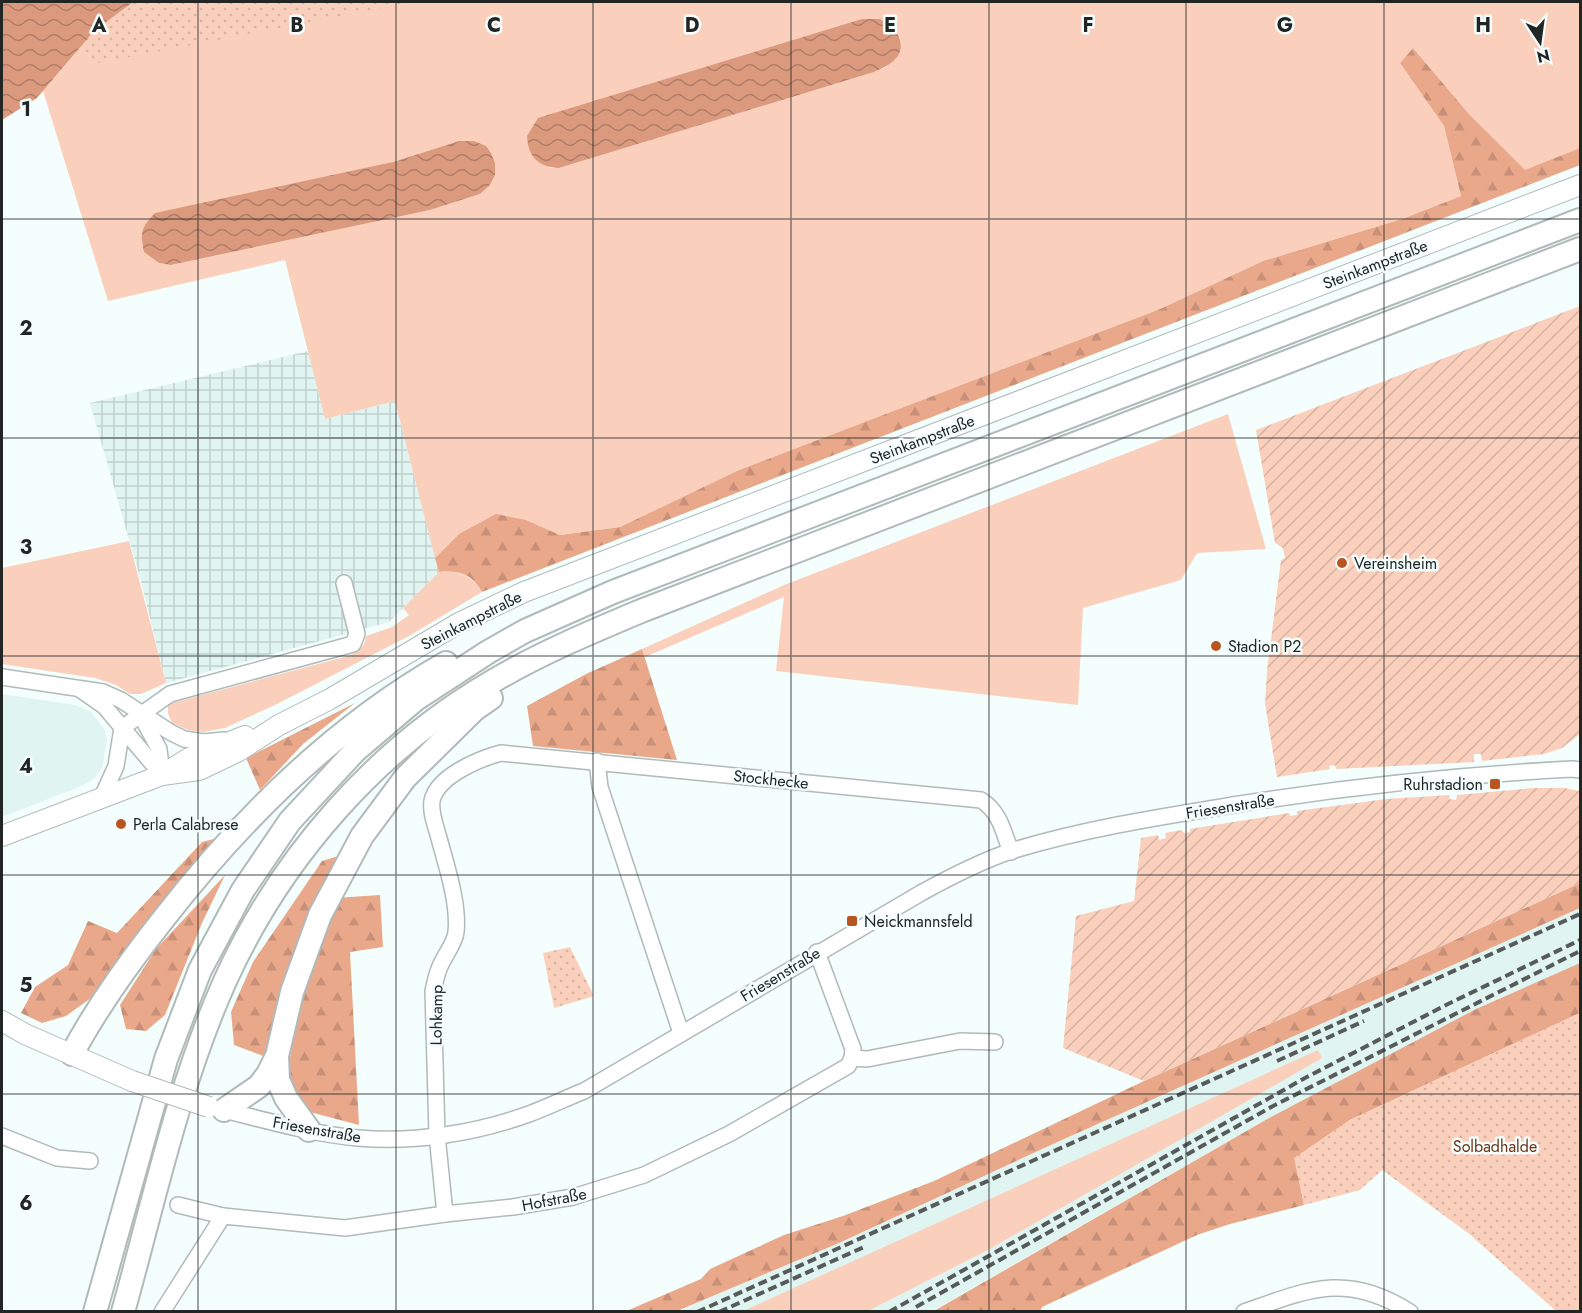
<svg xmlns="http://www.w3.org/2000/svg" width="1582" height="1313" viewBox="0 0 1582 1313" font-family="Jost,sans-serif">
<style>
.built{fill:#e0f4f1}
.industrial{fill:url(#industrial-grid)}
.grass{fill:#fad0bd;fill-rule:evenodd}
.forest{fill:url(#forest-firs)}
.park{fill:url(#park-dots)}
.garden{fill:url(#garden-furrows)}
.water{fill:url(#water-waves)}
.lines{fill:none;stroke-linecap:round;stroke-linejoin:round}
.minor-casing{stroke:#b0bab9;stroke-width:18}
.major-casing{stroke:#b0bab9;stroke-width:22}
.highway-casing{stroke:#b0bab9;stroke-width:26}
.minor{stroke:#fff;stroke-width:15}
.major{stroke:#fff;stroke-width:20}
.highway{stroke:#fff;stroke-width:22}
.rail{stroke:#565b5a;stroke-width:4;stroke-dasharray:9 4.5;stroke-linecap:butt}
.major-bridge-casing{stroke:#b0bab9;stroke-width:22;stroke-linecap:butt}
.major-bridge{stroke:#fff;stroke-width:20}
.grid{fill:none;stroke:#212524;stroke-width:1.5;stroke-opacity:0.55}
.poi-dot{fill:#b95520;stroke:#f4fefd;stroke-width:2}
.labels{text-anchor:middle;stroke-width:5;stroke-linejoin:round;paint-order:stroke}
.street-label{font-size:16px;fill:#212524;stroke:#f4fefd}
.poi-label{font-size:16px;fill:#212524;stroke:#f4fefd;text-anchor:start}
.park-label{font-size:16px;fill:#6e3215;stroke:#f4fefd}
.grid-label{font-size:20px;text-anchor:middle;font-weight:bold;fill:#212524;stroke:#f4fefd;stroke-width:5;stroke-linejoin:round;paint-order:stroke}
</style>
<defs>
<pattern id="industrial-grid" width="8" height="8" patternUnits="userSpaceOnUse" patternTransform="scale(1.5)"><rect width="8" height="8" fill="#e0f4f1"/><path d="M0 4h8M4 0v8" fill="none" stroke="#c0d1ce"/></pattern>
<pattern id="forest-firs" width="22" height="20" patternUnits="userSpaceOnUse" patternTransform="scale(1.5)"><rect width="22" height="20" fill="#eaa88b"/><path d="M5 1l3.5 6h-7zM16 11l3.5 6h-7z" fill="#c89078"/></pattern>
<pattern id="park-dots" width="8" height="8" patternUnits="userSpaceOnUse" patternTransform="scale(1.5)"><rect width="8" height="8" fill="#fad0bd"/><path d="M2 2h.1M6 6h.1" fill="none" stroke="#d6b2a2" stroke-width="1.8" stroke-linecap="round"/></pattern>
<pattern id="garden-furrows" width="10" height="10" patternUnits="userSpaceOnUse" patternTransform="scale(1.5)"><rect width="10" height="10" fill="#fad0bd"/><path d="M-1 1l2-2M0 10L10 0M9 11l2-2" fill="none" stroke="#d6b2a2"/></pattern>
<pattern id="water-waves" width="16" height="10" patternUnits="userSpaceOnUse" patternTransform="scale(1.5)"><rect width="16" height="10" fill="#db9a7e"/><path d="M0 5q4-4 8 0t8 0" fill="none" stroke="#b17d67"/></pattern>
</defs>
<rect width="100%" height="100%" fill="#f4fefd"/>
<g class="built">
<polygon points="2,694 75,705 90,711 105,730 107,740 102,768 95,778 82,786 2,817"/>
<polygon points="1580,908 1580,963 1476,1009 1269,1118 932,1311 868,1311 988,1250 743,1311 677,1312 839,1243 1053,1144"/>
</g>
<polygon class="industrial" points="308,351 325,419 395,401 439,572 389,622 166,683 142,585 90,403"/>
<g class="grass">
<path d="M133,2H1580V148L1525,171L1469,114L1413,48L1400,63L1444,126L1461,196L1402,219L1263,261L1160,309L739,470L620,527L560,535L526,520L459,534L435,558L395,401L325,419L285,260L108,301L43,91L94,31ZM888,66L874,72L559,168H547ZM459,141L495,175L490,185L480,194L430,210L171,265L159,263L393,162Z"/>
<polygon points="1228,414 1266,549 1197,553 1181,580 1083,608 1078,705 776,671 784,597 645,657 642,649 784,585"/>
<polygon points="129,541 166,683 141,694 130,694 116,685 95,678 2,664 2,568"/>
<path d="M452,571C467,575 474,579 482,592L409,636L277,704L225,728L204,732L188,730L172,723L168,714V704L348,656C357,652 365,648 366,636L392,627L409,615L403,608L439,572Z"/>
<polygon points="1318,1050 1322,1058 988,1250 868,1311 743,1311"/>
</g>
<g class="forest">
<path d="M1413,48L1469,114L1525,170L1580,148V165L482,592C472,574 459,570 439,572L435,558L459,534L496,514L526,520L560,535L620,527L739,470L1160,309L1263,261L1402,219L1461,196L1444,126L1400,63Z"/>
<polygon points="642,649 677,760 533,746 527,706 586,674"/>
<polygon points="355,703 303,744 260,790 246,758"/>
<polygon points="214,839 91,998 66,1016 42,1023 21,1013 35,987 68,965 88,921 117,933 202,842"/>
<polygon points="342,855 266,1057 234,1045 231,1012 253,962 322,861"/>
<polygon points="225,875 202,923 165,1015 146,1031 126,1029 120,1005 156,949"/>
<polygon points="1580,883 1580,908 1053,1144 839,1243 677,1311 624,1312 701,1279 710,1269 784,1235 843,1216 934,1181 1144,1081"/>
<polygon points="380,895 383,947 350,952 359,1125 306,1111 288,1084 289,1063 303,989 335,898"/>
<polygon points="1580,963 1580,1013 1350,1120 1295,1158 1304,1205 1230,1224 1197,1235 1042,1307 1040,1311 932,1312 1269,1118 1476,1009"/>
</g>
<g class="park">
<polygon points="2,2 413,2 99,63 67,47"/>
<polygon points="570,947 594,996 554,1008 543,953"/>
<polygon points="1580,1013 1580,1311 1556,1311 1468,1233 1382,1170 1360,1190 1304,1205 1294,1158 1350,1120"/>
</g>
<g class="garden">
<polygon points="1580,306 1580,734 1562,748 1544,754 1482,761 1481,754 1474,754 1474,762 1336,769 1335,765 1329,766 1330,769 1277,777 1265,704 1267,671 1281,560 1285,558 1283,548 1275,543 1256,430"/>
<polygon points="1533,788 1564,788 1580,791 1580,883 1144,1081 1063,1048 1076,916 1134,901 1141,838 1158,835 1159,840 1166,838 1165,833 1182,830 1184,833 1190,832 1190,829 1289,813 1290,816 1297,815 1297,811 1386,799 1450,795 1449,799 1456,800 1457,795"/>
</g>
<g class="water">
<polygon points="2,2 133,2 94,31 37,98 2,120"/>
<path d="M862,19H880L893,27C910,51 897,62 874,72L559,168C538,167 528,157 527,136L538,118Z"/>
<path d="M459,141H474L486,146L491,153L495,163V175L490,185L480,194L430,210L171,265L159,263L144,252C140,232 141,228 155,213L393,162Z"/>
</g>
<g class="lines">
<defs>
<g id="minor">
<polyline points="2,677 103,692 121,700 170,732 184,739 204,742 224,740"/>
<polyline points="81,690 104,706 162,775"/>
<polyline points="140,714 159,749 162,775"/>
<polyline points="122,728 170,694 353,644 357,634 344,583"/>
<polyline points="597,761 600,787 681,1033"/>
<polyline points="102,797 116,766 122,728"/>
<polyline points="852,1058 867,1059 960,1041 995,1042"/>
<path d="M224,1110C268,1121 313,1134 358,1138C415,1143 476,1133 529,1114C548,1107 566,1098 584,1091L921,893C950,877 979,862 1011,851C1083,829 1159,817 1233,805C1346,787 1458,775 1572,769L1580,770"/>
<polyline points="2,1136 57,1158 90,1161"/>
<polyline points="178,1205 223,1216"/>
<path d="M445,1214L437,1135L433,991C435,983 436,976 439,969C443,957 455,944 456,932C459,905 447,867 440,842C437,829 430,814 432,801C437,776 479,759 501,753L981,800C1000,812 1003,831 1011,852"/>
<polyline points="162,1312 223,1216 345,1228 445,1214 513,1207 573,1197 644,1175 729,1134 848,1066 852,1058 853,1049 817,952"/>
<path d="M1244,1312C1309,1289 1347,1272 1410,1312"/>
</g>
<g id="major">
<polyline points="162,775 199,770 237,752 279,725 330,699 459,623 524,592 1580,185"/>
<polyline points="2,836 162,775 189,758 245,736"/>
<polyline points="2,1021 25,1034 132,1081"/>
</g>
<g id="highway">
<path d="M72,1054C97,1007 128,964 161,922C240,820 333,727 446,663"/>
<polyline points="277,1056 278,1080 286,1098 309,1130"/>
<polyline points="224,1110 259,1086 268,1074 277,1056 292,992 320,915 362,836 405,778 475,709 491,698"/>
<polyline points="95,1312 166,1059 200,970 243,890 290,821 355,751 416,699 488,652 525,631 613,592 1580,220"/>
<path d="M123,1312C154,1201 178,1086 225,981C281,857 377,748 495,680C541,653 591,632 641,611L1580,249"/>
</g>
</defs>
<use href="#minor" class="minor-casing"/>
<use href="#major" class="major-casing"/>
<use href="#highway" class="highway-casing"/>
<use href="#minor" class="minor"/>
<use href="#major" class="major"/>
<use href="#highway" class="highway"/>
<g class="rail">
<polyline points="1277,1061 1364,1021"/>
<polyline points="916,1307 1273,1106 1580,951"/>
<polyline points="697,1312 1580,914"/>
<polyline points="719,1312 864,1247"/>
<polyline points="889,1312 1305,1078 1446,1005 1580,940"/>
</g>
<defs>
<polyline id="major-bridge" points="132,1081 209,1107"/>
</defs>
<use href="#major-bridge" class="major-bridge-casing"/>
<use href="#major-bridge" class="major-bridge"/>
</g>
<path class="grid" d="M198,2V1312M396,2V1312M593,2V1312M791,2V1312M989,2V1312M1186,2V1312M1384,2V1312M2,219H1580M2,438H1580M2,656H1580M2,875H1580M2,1094H1580"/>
<g class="poi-dot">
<circle cx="1342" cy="563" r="6"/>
<circle cx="1216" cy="646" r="6"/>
<rect x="1489" y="778" width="12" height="12" rx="3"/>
<circle cx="121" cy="824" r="6"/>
<rect x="846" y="915" width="12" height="12" rx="3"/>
</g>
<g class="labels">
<g class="street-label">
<text transform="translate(1375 264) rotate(-21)" y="6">Steinkampstraße</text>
<text transform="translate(922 439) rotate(-21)" y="6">Steinkampstraße</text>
<text transform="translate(471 620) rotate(-27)" y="6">Steinkampstraße</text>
<text transform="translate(771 779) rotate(6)" y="6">Stockhecke</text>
<text transform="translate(1230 806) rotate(-9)" y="6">Friesenstraße</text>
<text transform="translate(780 974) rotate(-31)" y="6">Friesenstraße</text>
<text transform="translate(436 1015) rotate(-89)" y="6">Lohkamp</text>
<text transform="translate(317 1129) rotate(10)" y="6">Friesenstraße</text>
<text transform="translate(554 1199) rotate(-11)" y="6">Hofstraße</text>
</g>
<g class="poi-label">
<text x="1354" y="569">Vereinsheim</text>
<text x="1228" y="652">Stadion P2</text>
<text x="1483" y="790" text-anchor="end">Ruhrstadion</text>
<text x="133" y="830">Perla Calabrese</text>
<text x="864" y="927">Neickmannsfeld</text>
</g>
<g class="park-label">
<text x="1495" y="1152">Solbadhalde</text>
</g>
</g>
<g class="grid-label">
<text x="99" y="32">A</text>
<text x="297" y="32">B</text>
<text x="494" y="32">C</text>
<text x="692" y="32">D</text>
<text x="890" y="32">E</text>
<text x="1088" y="32">F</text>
<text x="1285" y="32">G</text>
<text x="1483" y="32">H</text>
<text x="26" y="116">1</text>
<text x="26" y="335">2</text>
<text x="26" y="554">3</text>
<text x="26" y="773">4</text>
<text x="26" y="992">5</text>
<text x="26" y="1210">6</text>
</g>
<rect width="1582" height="1313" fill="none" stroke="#212524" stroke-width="6"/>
<g transform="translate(1540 42) rotate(167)" stroke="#f4fefd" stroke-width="4.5" paint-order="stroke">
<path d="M0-4.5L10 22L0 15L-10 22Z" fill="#212524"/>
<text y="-9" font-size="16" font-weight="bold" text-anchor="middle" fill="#212524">N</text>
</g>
</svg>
